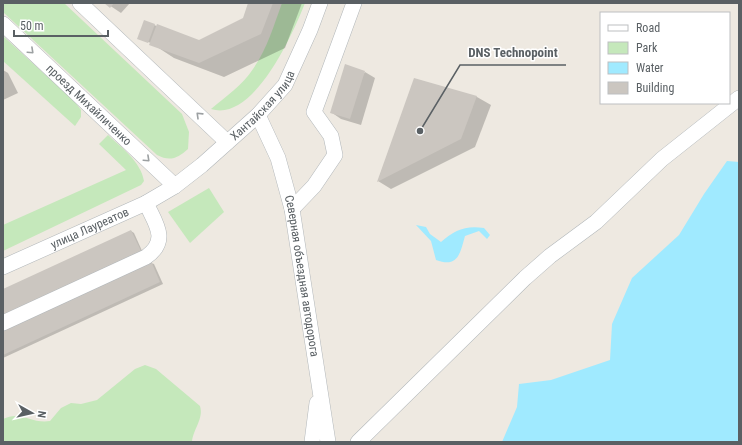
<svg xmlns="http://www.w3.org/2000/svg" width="742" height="445" viewBox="0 0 742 445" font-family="'Roboto Condensed',sans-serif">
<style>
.green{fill:#c5e8bb}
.water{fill:#a0eaff}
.shadow{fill:#0003}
.building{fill:#cbc6c0}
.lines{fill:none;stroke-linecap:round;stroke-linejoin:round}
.minor-casing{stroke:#b2b7ba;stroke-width:16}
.minor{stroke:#fff;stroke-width:15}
.oneway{stroke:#9ca0a2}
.labels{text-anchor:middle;stroke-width:3;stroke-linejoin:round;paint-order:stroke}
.street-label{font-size:12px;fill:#5a6064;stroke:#fff}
.leader{fill:none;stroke:#5a6064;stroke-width:1.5}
.callout-dot{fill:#5a6064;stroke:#fff;stroke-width:1.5}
.callout-label{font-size:13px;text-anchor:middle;font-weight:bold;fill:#5a6064;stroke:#fff;stroke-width:3;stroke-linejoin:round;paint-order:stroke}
</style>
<rect width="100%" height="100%" fill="#eee9e1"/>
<g class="green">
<path d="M3,3H64L182,114L189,132L188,149C178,158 170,162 157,155L3,12Z"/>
<path d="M282,3H305C293,34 253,123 211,109C225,97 243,85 253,69C267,49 274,25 282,3Z"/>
<polygon points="3,36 75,102 81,110 81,117 75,126 3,61"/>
<path d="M108,135C122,148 141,162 144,181L141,185L3,251V225L126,170L99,144Z"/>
<polygon points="209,188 224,212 190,243 168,212"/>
<path d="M145,365L156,369L200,406C204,419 193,429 192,442H3V419C21,410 31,424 50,421L61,408L71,403L81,404L97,400L135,369Z"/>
</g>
<g class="water">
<polygon points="727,161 739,162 739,442 502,442 517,407 519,384 551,380 610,360 612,324 632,278 679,235 704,194"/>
<path d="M416,225L426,227L430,234L441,242C454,230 466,225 484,228L490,235L487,239L479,231L465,236C460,254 458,268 436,260L431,241Z"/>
</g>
<g class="shadow">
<polygon points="106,3 130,3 121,13"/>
<polygon points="250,3 302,3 285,48 224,77 174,58 151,43 142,40 154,25 199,41 244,19"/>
<polygon points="3,70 8,73 18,93 3,100"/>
<polygon points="365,72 375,78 361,125 341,119 331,112"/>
<polygon points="415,79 477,97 491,105 475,147 391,189 378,181"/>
<polygon points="131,231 134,233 143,253 3,318 3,291"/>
<polygon points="151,263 154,264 163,284 3,358 3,331"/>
</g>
<g class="building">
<polygon points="104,3 114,3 110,8"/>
<polygon points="248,3 273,3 261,34 199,63 149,45 157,24 199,40 243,18"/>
<polygon points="144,20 155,24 148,43 137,39"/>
<polygon points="345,64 365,71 350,119 330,113"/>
<polygon points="414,78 477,96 461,139 377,182"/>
<polygon points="131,230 141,251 3,315 3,289"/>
<polygon points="151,261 160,282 3,355 3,330"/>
</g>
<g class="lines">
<defs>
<g id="minor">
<polyline points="80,3 227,142"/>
<path id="s1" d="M3,24L175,186"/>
<path id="s2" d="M258,115L278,158L292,209L328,442"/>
<polyline points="292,209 314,186 335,155 331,136 314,112 354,3"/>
<path id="s3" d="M3,267L146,203L175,186L202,165L258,115L285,85L310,30L320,3"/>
<path d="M3,323L146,257C170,240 155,223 146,203"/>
<polyline points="312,442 317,403"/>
<polyline points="358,442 525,278 550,256 596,222 662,159 739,98"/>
</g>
</defs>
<use href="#minor" class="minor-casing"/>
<use href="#minor" class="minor"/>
</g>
<defs><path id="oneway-chevron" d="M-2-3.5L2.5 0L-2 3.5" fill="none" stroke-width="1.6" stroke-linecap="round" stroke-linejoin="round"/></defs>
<g class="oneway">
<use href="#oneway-chevron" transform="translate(31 51) rotate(43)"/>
<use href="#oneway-chevron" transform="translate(199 115) rotate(-136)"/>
<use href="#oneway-chevron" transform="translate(147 159) rotate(43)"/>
</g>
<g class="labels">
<g class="street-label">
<text dy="4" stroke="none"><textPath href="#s3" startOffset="310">Хантайская улица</textPath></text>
<text dy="4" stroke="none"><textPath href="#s1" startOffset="118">проезд Михайличенко</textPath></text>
<text dy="4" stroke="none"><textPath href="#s3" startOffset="95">улица Лауреатов</textPath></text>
<text dy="4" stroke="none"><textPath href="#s2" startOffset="168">Северная объездная автодорога</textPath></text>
</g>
</g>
<path class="leader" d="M420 131L460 65H566"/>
<circle class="callout-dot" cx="420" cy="131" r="4"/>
<g class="callout-label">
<text x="513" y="57">DNS Technopoint</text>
</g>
<rect width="742" height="445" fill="none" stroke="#5a6064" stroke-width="8"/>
<rect x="600" y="12" width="130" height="92" fill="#ffffff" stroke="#bdbfc1"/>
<rect x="608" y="25" width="20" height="6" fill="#ffffff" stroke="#bdbfc1"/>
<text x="636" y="32" font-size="12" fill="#5a6064">Road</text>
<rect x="608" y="42" width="20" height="12" fill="#c5e8bb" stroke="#bdbfc1"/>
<text x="636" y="52" font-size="12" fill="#5a6064">Park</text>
<rect x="608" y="62" width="20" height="12" fill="#a0eaff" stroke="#bdbfc1"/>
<text x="636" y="72" font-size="12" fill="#5a6064">Water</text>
<rect x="608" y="82" width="20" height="12" fill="#cbc6c0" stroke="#bdbfc1"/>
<text x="636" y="92" font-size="12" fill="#5a6064">Building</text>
<g transform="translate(32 413) rotate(98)" stroke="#ffffff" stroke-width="3" paint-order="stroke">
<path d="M0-3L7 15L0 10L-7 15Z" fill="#5a6064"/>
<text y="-6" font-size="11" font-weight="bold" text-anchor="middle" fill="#5a6064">N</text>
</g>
<path d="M14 30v6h94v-6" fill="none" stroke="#5a6064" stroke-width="2"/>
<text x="20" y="30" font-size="12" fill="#5a6064" stroke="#ffffff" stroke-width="3" paint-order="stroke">50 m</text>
</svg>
